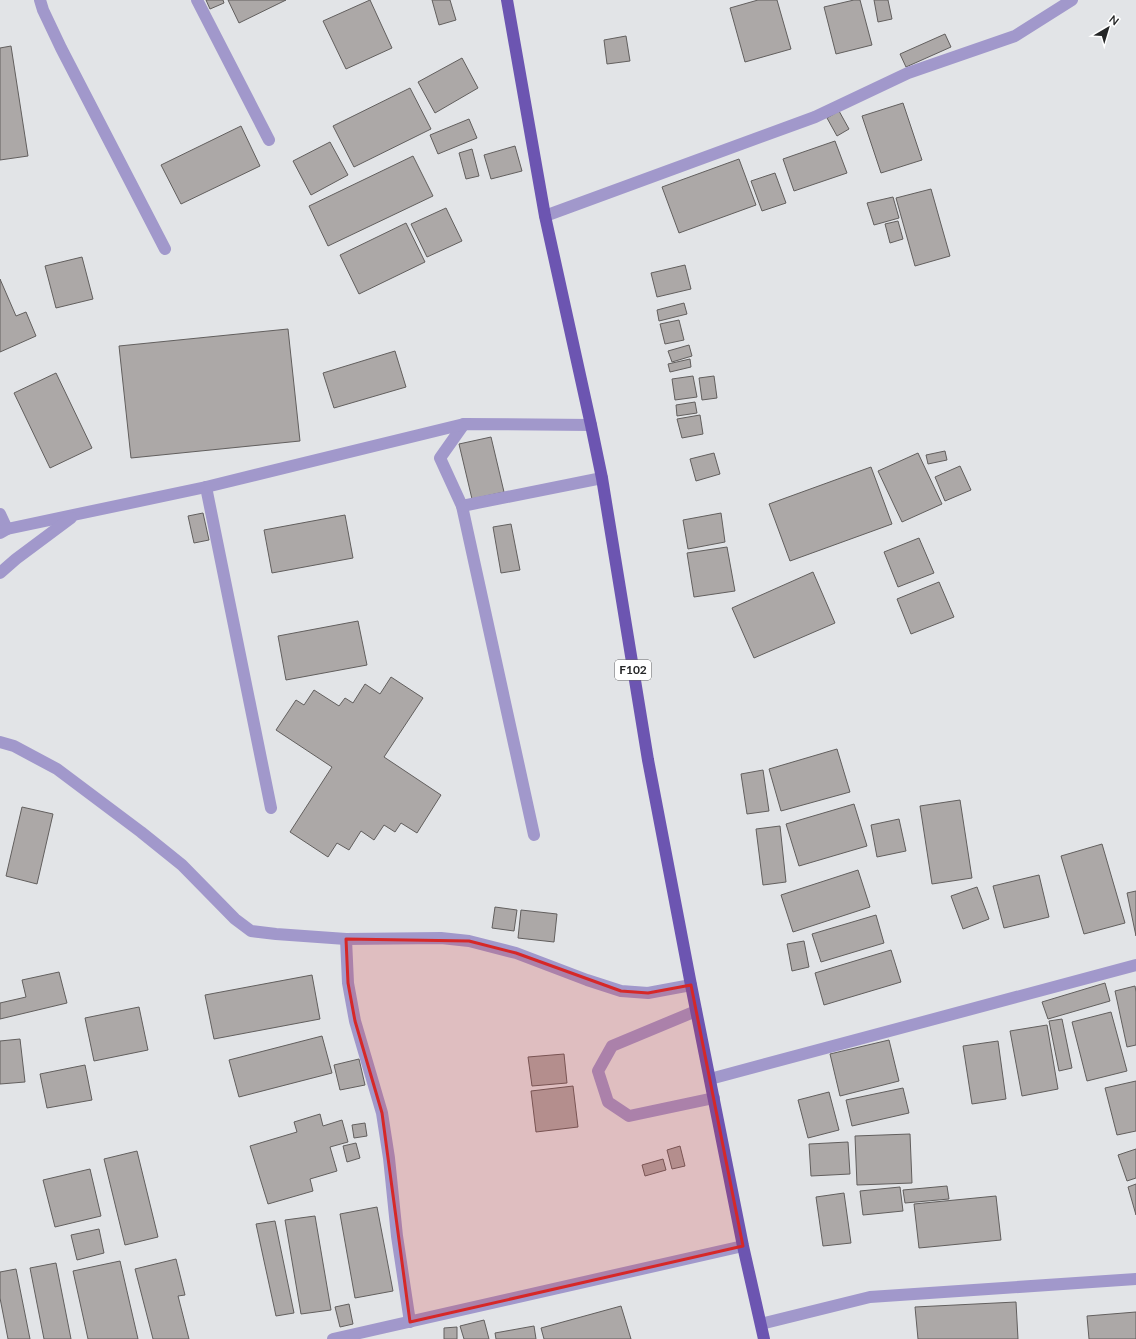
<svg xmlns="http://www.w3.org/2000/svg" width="1136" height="1339" viewBox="0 0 1136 1339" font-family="Lato,sans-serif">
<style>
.building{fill:#aca8a7;stroke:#625f5e}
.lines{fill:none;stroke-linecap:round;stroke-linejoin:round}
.minor{stroke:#a198cb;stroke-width:12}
.major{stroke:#6c55b1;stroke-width:12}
.marked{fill:#d62828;fill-opacity:0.2;stroke:#d62828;stroke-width:3;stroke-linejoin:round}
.labels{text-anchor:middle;stroke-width:3;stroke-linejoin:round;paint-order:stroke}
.shield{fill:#fff;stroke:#666768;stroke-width:1}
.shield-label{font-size:12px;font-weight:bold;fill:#252627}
</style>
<rect width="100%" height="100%" fill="#e2e4e7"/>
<g class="building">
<polygon points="206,0 223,0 224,3 210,9"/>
<polygon points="228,0 286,0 239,23"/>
<polygon points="370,0 392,48 346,69 323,21"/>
<polygon points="432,0 450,0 456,20 439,25"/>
<polygon points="758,0 777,0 791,49 745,62 730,8"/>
<polygon points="854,0 860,0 872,45 836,54 824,7"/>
<polygon points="874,0 888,0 892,19 878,22"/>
<polygon points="945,34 951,47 906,67 900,54"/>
<polygon points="626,36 630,61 607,64 604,40"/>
<polygon points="11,46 28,156 0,160 0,48"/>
<polygon points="462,58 478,88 435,113 418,82"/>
<polygon points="410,88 431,129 354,167 333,126"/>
<polygon points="903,103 922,160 881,173 862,116"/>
<polygon points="839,111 849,129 837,136 827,118"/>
<polygon points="469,119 477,138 438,154 430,135"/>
<polygon points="241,126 260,166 181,204 161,165"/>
<polygon points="835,141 847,173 794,191 783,159"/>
<polygon points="330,142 348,175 311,195 293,161"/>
<polygon points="515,146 522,171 491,179 484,155"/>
<polygon points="472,149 479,176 466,179 459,153"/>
<polygon points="413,156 433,196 328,246 309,206"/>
<polygon points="739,159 756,205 679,233 662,187"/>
<polygon points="775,173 786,203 762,211 751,181"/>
<polygon points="931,189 950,256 915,266 896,198"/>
<polygon points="893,197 899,218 874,225 867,203"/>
<polygon points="446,208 462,241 427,257 411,224"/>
<polygon points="898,221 903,239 890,243 885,224"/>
<polygon points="406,223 425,262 359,294 340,255"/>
<polygon points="82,257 93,299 56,308 45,266"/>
<polygon points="685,265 691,289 657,297 651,273"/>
<polygon points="0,279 16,316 26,312 36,336 0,352"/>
<polygon points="684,303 687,314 659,321 657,310"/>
<polygon points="679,320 684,340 665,344 660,324"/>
<polygon points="288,329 300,441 131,458 119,346"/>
<polygon points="689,345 692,356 672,362 668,351"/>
<polygon points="395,351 406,387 334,408 323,373"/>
<polygon points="690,359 691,367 670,372 668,364"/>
<polygon points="56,373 92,448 50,468 14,393"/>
<polygon points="693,376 697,397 675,400 672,379"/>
<polygon points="714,376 717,398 702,400 699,378"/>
<polygon points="695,402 697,413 677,416 676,405"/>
<polygon points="700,415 703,434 682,438 677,419"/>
<polygon points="491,437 504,492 472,499 459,444"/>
<polygon points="945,451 947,460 928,464 926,455"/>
<polygon points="714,453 720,474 696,481 690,459"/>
<polygon points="918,453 942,504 902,522 878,471"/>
<polygon points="960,466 971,490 945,501 935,477"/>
<polygon points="871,467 892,524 790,561 769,504"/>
<polygon points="203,513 209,540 194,543 188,516"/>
<polygon points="721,513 725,542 688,549 683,520"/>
<polygon points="345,515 353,558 272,573 264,530"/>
<polygon points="511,524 520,570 501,573 493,527"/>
<polygon points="919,538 934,573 898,587 884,552"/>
<polygon points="727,547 735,591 694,597 687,553"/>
<polygon points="813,572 835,623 754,658 732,608"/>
<polygon points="939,582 954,617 911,634 897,599"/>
<polygon points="358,621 367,665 286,680 278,636"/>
<polygon points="391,677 423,698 384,757 441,795 417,833 401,823 395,832 384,825 374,840 361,831 349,850 337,843 328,857 290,832 332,767 276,730 296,700 304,705 314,690 339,706 345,698 353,703 365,684 380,694"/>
<polygon points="837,749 850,792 781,811 769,769"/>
<polygon points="763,770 769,811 747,814 741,774"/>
<polygon points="960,800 972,878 932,884 920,806"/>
<polygon points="854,804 867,846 799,866 786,824"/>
<polygon points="22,807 53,814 37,884 6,876"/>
<polygon points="899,819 906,851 877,857 871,825"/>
<polygon points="780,826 786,882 763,885 756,829"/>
<polygon points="1102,844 1125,923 1084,934 1061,856"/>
<polygon points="858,870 870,907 793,932 781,895"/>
<polygon points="1039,875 1049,917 1004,928 993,886"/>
<polygon points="977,887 989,919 963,929 951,896"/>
<polygon points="1136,891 1136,936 1127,893"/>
<polygon points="495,907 517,910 514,931 492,928"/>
<polygon points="521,910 557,914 554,942 518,938"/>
<polygon points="876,915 884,943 821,962 812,934"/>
<polygon points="804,941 809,967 792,971 787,944"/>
<polygon points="891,950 901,982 824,1005 815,973"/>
<polygon points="59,972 67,1003 0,1019 0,1003 26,997 22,980"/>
<polygon points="312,975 320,1019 214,1039 205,995"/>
<polygon points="1105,983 1110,1001 1048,1019 1042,1002"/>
<polygon points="1135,986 1136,992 1136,1045 1127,1047 1115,991"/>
<polygon points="139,1007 148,1050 94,1061 85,1018"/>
<polygon points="1111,1012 1127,1071 1087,1081 1072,1022"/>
<polygon points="1062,1019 1072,1068 1059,1071 1049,1021"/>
<polygon points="1047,1025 1058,1089 1022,1096 1010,1031"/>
<polygon points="322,1036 332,1073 239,1097 229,1060"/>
<polygon points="20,1039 25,1082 0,1084 0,1041"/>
<polygon points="889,1040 899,1081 840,1096 830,1054"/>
<polygon points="998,1041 1006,1099 972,1104 963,1046"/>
<polygon points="564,1054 567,1083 532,1086 528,1057"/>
<polygon points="359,1059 365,1085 340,1090 334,1065"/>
<polygon points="85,1065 92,1100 47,1108 40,1074"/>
<polygon points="1136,1081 1136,1131 1117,1135 1105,1088"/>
<polygon points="573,1086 578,1127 536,1132 531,1091"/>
<polygon points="903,1088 909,1113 852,1126 846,1100"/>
<polygon points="829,1092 839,1130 808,1138 798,1100"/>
<polygon points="320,1114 323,1126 342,1120 348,1142 330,1147 337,1171 310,1179 313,1191 268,1204 250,1146 297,1132 294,1122"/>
<polygon points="365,1123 367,1136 354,1138 352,1125"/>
<polygon points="910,1134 912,1183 857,1185 855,1136"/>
<polygon points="848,1142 850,1174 811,1176 809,1144"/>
<polygon points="356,1143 360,1158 347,1162 343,1146"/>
<polygon points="680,1146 685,1166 672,1169 667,1150"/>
<polygon points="1136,1149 1136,1178 1127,1181 1118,1155"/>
<polygon points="137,1151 158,1237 125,1245 104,1159"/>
<polygon points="663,1159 666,1170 645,1176 642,1165"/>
<polygon points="90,1169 101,1216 55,1227 43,1180"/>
<polygon points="1136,1184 1136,1215 1128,1187"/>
<polygon points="947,1186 949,1199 905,1203 903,1190"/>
<polygon points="900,1187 903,1211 863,1215 860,1191"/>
<polygon points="844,1193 851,1243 823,1246 816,1197"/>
<polygon points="996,1196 1001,1240 919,1248 914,1204"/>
<polygon points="377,1207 393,1291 355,1298 340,1214"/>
<polygon points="315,1216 331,1310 301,1314 285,1220"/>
<polygon points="275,1221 294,1313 276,1316 256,1224"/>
<polygon points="99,1229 104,1253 77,1260 71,1235"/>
<polygon points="176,1259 185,1295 178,1296 189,1339 153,1339 135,1269"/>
<polygon points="120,1261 138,1339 88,1339 73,1271"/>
<polygon points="56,1263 71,1339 44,1339 30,1268"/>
<polygon points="16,1269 30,1339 8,1339 0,1298 0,1272"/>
<polygon points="1016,1302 1018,1339 918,1339 915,1307"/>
<polygon points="349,1304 353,1324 340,1327 335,1307"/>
<polygon points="621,1306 631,1339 544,1339 541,1328"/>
<polygon points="1136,1312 1136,1339 1089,1339 1087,1316"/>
<polygon points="484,1320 489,1339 464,1339 460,1326"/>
<polygon points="534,1326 536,1339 496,1339 495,1333"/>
<polygon points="457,1327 457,1339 444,1339 444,1328"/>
</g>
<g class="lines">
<g class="minor">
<polyline points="40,0 43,10 61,48 165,249"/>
<polyline points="197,0 269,140"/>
<polyline points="545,216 815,117 908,73 1015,36 1072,0"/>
<polyline points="464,424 440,458 462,506 534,835"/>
<polyline points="206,487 271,808"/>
<polyline points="462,506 602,478"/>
<polyline points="0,514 7,529"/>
<polyline points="0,533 7,529 206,487 464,424 591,425"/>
<polyline points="0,573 16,559 71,518"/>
<polyline points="0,742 14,746 57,769 141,832 182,865 235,919 251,931 276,934 346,939 441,938 469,941 516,953 587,980 621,991 648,993 691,985"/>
<polyline points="346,939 348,983 355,1021 382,1113 389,1158 397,1236 410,1322"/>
<polyline points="696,1011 612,1046 598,1071 608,1102 629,1116 714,1098"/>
<polyline points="710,1079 1136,965"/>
<polyline points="761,1324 870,1297 1136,1279"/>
<polyline points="333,1339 743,1246"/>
</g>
<polyline class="major" points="507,0 545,216 591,425 602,478 648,760 691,985 743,1246 764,1339"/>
</g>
<path class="marked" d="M346,939L469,941L516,953L621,991L648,993L691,985L743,1246L410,1322L382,1113L355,1021L348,983Z"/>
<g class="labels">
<rect class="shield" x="615" y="660" width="36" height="20" rx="3"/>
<g class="shield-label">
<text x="633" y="674">F102</text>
</g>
</g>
<g transform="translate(1108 28) rotate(38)" stroke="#ffffff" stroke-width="3" paint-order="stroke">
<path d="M0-3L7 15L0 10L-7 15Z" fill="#252627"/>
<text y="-6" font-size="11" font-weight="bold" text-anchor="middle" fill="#252627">N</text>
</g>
</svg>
